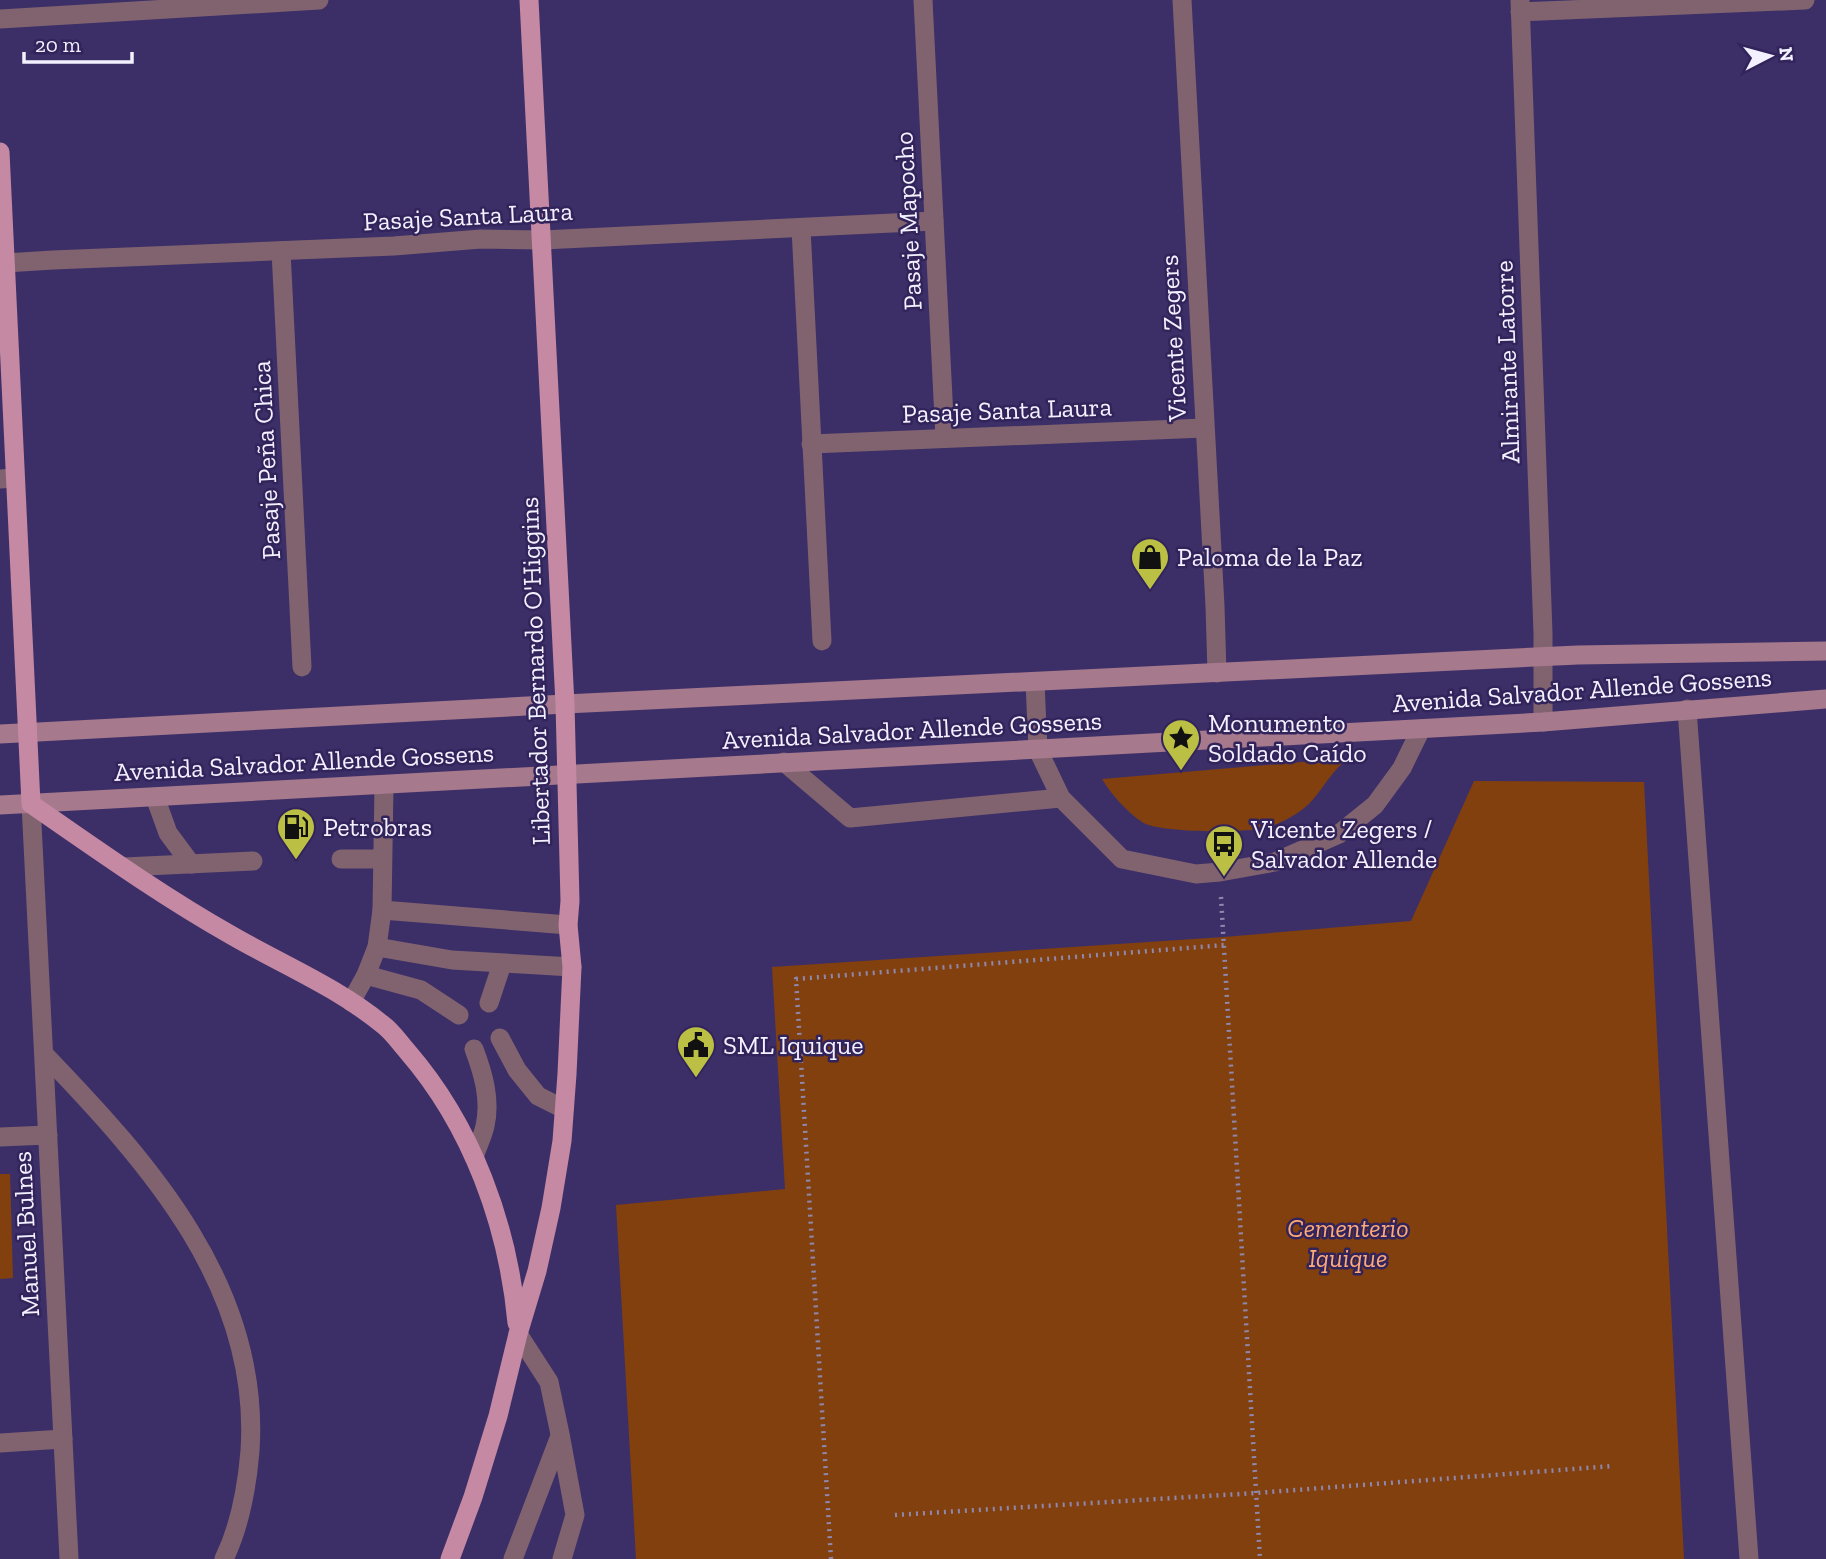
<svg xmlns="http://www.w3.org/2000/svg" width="1826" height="1559" viewBox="0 0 1826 1559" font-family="'Zilla Slab',serif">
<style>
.green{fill:#82400e}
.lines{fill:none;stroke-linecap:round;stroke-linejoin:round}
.path{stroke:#8f87ac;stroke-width:4.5;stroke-dasharray:2 5;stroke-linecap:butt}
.service{stroke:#816370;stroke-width:19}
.minor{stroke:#816370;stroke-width:19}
.tertiary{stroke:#816370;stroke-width:19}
.secondary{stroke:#a7798d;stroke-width:19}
.primary{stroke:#c589a3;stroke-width:19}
.labels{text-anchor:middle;stroke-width:5;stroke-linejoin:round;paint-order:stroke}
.street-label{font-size:26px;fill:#f3f1ff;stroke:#32245b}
.poi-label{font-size:26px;fill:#f3f1ff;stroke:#32245b;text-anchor:start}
.park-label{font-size:26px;font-style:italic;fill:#feaa77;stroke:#32245b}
</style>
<rect width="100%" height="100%" fill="#3c2f67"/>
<g class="green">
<path d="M1349,758C1329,772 1320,796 1303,809C1293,817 1275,826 1264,828C1244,833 1157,833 1142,822C1126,811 1112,795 1102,779Z"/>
<polygon points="1474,781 1644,782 1684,1559 636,1559 616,1205 785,1189 772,967 1224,937 1411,921"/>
<polygon points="0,1174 10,1174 13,1278 0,1279"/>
</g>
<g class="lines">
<g class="path">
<polyline points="1221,897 1260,1559"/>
<polyline points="895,1515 1256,1493 1613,1466"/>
<polyline points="831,1559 796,979 1225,945"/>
</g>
<g class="service">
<polyline points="1035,682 1038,750 1061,798 1122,859 1196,874 1220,872 1275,862 1339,834 1375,805 1402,768 1421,729"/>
<polyline points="1687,709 1749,1559"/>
<polyline points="784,762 850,818 1061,798"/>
<polyline points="384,785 382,910 377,947 452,960 572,967"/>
<polyline points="155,797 168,833 191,864"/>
<polyline points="341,859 382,859"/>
<polyline points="124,867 253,861"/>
<polyline points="382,910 568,925"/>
<polyline points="366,975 421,990 459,1015"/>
<polyline points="351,1002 366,975 377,947"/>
<polyline points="489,1003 502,964"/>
<polyline points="500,1038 517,1070 538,1096 564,1109"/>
<path d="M474,1157C477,1147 483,1136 485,1126C491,1099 483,1073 474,1049"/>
<polyline points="518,1334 549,1382 560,1434 575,1515 562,1559"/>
<polyline points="513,1559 560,1436"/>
</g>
<g class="minor">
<polyline points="923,0 945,438"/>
<polyline points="1520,0 1543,633 1543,722"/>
<polyline points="1520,12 1805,0"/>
<polyline points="0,19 319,0"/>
<polyline points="801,228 822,641"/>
<polyline points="281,251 302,667"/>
<polyline points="5,263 53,260 394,246 481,239 543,240 934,221"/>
<polyline points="811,444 1204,428"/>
<polyline points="0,479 15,478"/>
<polyline points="31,804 69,1559"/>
<path d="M44,1054C150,1164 261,1288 250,1451C247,1487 240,1526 224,1559"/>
<polyline points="0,1137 48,1135"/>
<polyline points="0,1443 63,1439"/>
</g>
<polyline class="tertiary" points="1182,0 1215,606 1217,673"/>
<g class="secondary">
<polyline points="0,734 565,704 1578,655 1826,651"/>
<polyline points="0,805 1543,722 1826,699"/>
</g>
<g class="primary">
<path d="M0,152L31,804C96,849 162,896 231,935C281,964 337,987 382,1024C392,1031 399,1042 407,1051C472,1126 508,1225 517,1323"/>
<polyline points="450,1559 473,1497 498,1416 518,1334 537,1271 551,1208 562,1141 567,1074 572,967 568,925 570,901 565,704 529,0"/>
</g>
</g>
<defs>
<symbol id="shop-pin" viewBox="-11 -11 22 30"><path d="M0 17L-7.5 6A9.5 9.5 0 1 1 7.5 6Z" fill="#bbc044" stroke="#32245b"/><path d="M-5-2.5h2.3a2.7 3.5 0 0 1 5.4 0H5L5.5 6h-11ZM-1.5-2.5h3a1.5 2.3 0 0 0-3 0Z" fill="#111"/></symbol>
<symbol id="sight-pin" viewBox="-11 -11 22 30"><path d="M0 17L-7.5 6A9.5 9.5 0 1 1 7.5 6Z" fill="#bbc044" stroke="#32245b"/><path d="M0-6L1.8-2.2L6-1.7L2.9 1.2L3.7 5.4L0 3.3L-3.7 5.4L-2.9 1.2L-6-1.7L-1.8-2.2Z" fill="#111"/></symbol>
<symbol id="fuel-pin" viewBox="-11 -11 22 30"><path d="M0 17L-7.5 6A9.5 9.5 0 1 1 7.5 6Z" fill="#bbc044" stroke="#32245b"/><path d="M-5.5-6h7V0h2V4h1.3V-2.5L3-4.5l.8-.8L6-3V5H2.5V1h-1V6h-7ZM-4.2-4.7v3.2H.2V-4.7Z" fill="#111"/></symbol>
<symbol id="bus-pin" viewBox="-11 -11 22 30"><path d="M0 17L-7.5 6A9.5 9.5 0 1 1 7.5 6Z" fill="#bbc044" stroke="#32245b"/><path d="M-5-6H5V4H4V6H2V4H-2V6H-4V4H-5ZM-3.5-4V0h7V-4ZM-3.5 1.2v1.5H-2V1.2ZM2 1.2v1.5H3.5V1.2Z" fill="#111"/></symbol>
<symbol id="civic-pin" viewBox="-11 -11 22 30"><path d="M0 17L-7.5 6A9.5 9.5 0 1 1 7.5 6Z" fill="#bbc044" stroke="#32245b"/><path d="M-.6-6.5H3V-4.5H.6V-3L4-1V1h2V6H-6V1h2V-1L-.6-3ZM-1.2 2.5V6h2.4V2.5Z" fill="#111"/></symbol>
</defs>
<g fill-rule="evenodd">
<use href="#shop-pin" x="1128" y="535" width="44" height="60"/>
<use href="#sight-pin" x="1159" y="716" width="44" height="60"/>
<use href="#fuel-pin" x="274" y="805" width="44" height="60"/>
<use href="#bus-pin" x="1202" y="822" width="44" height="60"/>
<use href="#civic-pin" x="674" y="1023" width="44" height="60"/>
</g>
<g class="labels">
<g class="street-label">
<text transform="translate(468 216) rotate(-3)" y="9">Pasaje Santa Laura</text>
<text transform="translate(908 221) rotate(-93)" y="9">Pasaje Mapocho</text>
<text transform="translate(1173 338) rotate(-93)" y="9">Vicente Zegers</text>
<text transform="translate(1507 362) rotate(-92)" y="9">Almirante Latorre</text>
<text transform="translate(1007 410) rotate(-2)" y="9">Pasaje Santa Laura</text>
<text transform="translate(266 460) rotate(-93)" y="9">Pasaje Peña Chica</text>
<text transform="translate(535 671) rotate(-92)" y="9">Libertador Bernardo O'Higgins</text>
<text transform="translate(1582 690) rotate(-4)" y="9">Avenida Salvador Allende Gossens</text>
<text transform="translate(912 730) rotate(-3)" y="9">Avenida Salvador Allende Gossens</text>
<text transform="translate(304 762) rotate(-3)" y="9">Avenida Salvador Allende Gossens</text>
<text transform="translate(26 1234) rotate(-93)" y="9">Manuel Bulnes</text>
</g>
<g class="poi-label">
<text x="1177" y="566">Paloma de la Paz</text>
<text x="1208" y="732">Monumento<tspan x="1208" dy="30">Soldado Caído</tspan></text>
<text x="323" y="836">Petrobras</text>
<text x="1251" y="838">Vicente Zegers /<tspan x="1251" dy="30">Salvador Allende</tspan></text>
<text x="723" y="1054">SML Iquique</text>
</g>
<g class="park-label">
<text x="1348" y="1237">Cementerio<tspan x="1348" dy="30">Iquique</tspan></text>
</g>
</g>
<g transform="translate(1770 56) rotate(84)" stroke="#32245b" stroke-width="5" paint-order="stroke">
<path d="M0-5L12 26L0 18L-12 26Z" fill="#f3f1ff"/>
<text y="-10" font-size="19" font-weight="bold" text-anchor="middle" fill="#f3f1ff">N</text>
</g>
<path d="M24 52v10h108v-10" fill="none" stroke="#f3f1ff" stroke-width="3.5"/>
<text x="35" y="52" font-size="21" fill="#f3f1ff" stroke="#32245b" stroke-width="5" paint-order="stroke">20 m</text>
</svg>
